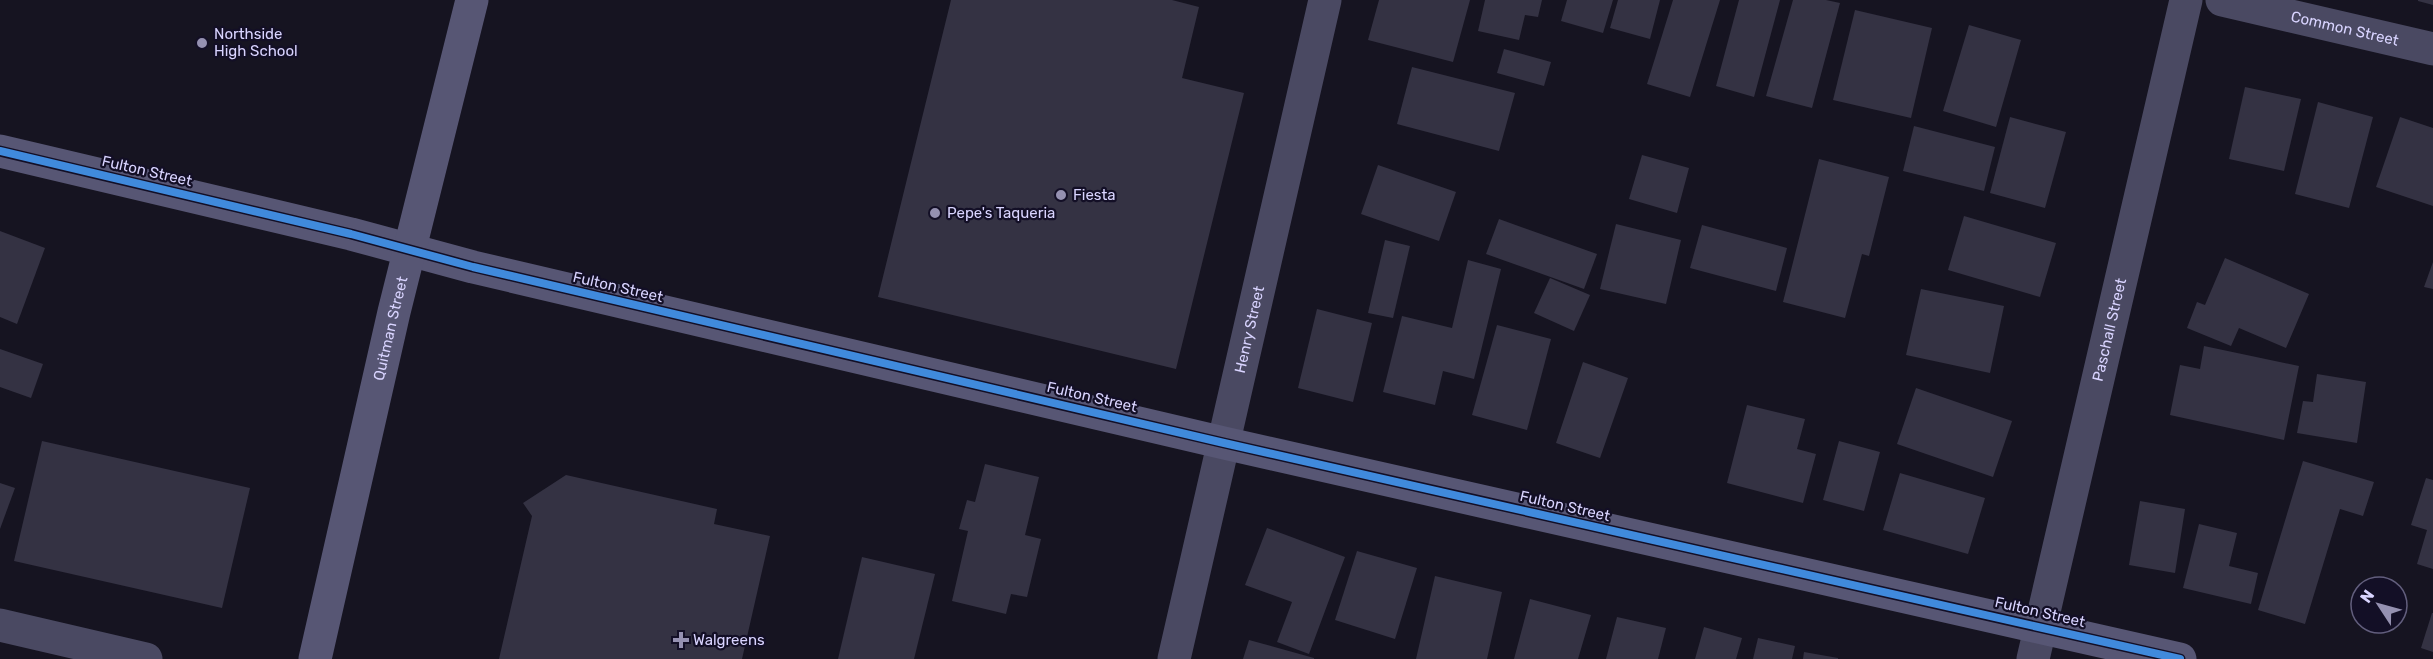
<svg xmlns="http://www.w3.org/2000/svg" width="2433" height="659" viewBox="0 0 2433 659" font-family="Rubik,sans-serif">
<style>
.building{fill:#343243}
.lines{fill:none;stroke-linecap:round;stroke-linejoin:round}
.street{stroke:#4a4962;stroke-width:33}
.secondary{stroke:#575674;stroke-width:33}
.cycleway-casing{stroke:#130f26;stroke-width:11}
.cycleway{stroke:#408adc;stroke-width:8}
.poi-dot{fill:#9591b1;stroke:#130f26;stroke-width:2}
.labels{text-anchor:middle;stroke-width:4.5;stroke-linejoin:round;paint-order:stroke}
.street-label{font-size:15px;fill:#d9d4ff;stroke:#130f26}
.poi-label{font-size:15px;fill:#d9d4ff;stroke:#130f26;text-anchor:start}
</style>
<rect width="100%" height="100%" fill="#161421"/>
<g class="building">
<polygon points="951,0 1172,0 1199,7 1182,78 1244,93 1176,369 878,297"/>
<polygon points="1379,0 1470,0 1453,62 1368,40"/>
<polygon points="1485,0 1542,0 1538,17 1525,15 1519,40 1478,31"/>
<polygon points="1567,0 1613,0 1603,33 1561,21"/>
<polygon points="1618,0 1660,0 1650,39 1610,28"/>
<polygon points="1673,0 1720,0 1690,97 1647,84"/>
<polygon points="1739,0 1780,0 1754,97 1716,86"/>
<polygon points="1793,0 1826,0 1840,3 1812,108 1766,96"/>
<polygon points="2418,0 2433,0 2433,5 2418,1"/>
<polygon points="1855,10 1932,28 1911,118 1833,100"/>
<polygon points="1969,25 2021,40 1996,127 1943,111"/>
<polygon points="1504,49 1551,62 1544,86 1497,73"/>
<polygon points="1412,67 1515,93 1499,151 1397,124"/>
<polygon points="2245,87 2301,99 2284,171 2229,159"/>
<polygon points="2318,102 2373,117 2349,208 2295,194"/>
<polygon points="2010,117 2066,132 2045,208 1990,193"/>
<polygon points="2400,117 2433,128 2433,206 2376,187"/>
<polygon points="1914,126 1995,147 1984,191 1903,171"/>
<polygon points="1642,155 1689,168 1677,213 1629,199"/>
<polygon points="1819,159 1889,177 1869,256 1862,254 1845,318 1783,302"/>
<polygon points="1378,165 1456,192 1439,241 1361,214"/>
<polygon points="1964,216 2056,243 2040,297 1948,270"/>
<polygon points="1499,219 1597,254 1584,289 1486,254"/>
<polygon points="1616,224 1681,240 1666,304 1600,289"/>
<polygon points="1702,225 1787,248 1776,291 1690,268"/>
<polygon points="0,231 45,248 17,324 0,317"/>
<polygon points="1385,240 1410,246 1393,318 1368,313"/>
<polygon points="2225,258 2309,294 2286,348 2239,328 2231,346 2187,328 2197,302 2205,305"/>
<polygon points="1468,260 1501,269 1474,379 1443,371 1435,405 1383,392 1402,316 1452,328"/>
<polygon points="2433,262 2433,289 2424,287"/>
<polygon points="1550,278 1590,295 1574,331 1534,313"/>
<polygon points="1921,289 2004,306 1990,373 1906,355"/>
<polygon points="1317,309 1372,323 1353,402 1298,388"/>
<polygon points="1497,325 1551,339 1527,430 1472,415"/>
<polygon points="2204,346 2299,366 2284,440 2170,415 2180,365 2200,369"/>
<polygon points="0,349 43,364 31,398 0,387"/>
<polygon points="1583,362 1628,378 1600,458 1556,443"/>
<polygon points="2317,374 2366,382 2357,443 2297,433 2303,401 2313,402"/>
<polygon points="1916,388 2012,421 1993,477 1897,444"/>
<polygon points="1747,405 1805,419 1797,449 1816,454 1803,503 1727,483"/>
<polygon points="42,441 250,488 222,608 14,561"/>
<polygon points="1839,441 1880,452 1864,511 1823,500"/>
<polygon points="2303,461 2374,482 2363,516 2340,509 2305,624 2258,610"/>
<polygon points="985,464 1039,477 1025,535 1041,539 1027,597 1011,594 1006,614 952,601 968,531 959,529 967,500 975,502"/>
<polygon points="1900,473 1985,498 1968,554 1883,530"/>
<polygon points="566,475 717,509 714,524 770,536 742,659 499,659 532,516 523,503"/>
<polygon points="2426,478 2433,480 2433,569 2417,564 2427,530 2411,525"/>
<polygon points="0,483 15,488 0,529"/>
<polygon points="2140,501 2185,509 2175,573 2129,565"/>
<polygon points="2199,524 2237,533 2229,566 2258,573 2251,604 2183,588"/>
<polygon points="1267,528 1345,557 1309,654 1277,642 1292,602 1245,585"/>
<polygon points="1357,551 1417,568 1395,639 1335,620"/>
<polygon points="862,557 935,574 914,659 838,659"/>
<polygon points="1435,576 1502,592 1487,659 1416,659"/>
<polygon points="1530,599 1591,615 1578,659 1514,659"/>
<polygon points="2432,613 2433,613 2433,652 2421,648"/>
<polygon points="1617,617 1666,628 1658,659 1606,659"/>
<polygon points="1704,627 1742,638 1736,659 1695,659"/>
<polygon points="1758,638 1795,646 1792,659 1753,659"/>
<polygon points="1249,640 1314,658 1314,659 1243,659"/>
<polygon points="1804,652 1838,658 1838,659 1803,659"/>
</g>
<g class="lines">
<g class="street">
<path id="s1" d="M2222,0L2433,49"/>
<polyline points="0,625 146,659"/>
<path id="s2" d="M1174,659L1325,0"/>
<path id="s3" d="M2033,659L2186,0"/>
</g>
<g class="secondary">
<polyline points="0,151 351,234 473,267 1224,443 2180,659"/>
<path id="s4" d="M315,659L394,312L472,0"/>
</g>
<defs>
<polyline id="cycleway" points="0,151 351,234 473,267 1224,443 2180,659"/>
</defs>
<use href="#cycleway" class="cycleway-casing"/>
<use href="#cycleway" class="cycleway"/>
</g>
<g class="poi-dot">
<circle cx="202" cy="43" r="6"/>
<circle cx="1061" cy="195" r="6"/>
<circle cx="935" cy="213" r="6"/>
<path d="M678 631h6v6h6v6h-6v6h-6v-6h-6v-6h6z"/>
</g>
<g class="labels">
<g class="street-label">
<text dy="5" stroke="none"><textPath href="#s1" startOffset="126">Common Street</textPath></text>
<text transform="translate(147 171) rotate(13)" y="5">Fulton Street</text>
<text transform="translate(618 287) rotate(13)" y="5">Fulton Street</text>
<text dy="5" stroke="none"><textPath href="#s4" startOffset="339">Quitman Street</textPath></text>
<text dy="5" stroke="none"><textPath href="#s3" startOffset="338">Paschall Street</textPath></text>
<text dy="5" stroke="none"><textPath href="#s2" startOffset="338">Henry Street</textPath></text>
<text transform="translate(1092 397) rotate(13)" y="5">Fulton Street</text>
<text transform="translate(1565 506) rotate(13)" y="5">Fulton Street</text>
<text transform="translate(2040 612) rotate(13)" y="5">Fulton Street</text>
</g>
<g class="poi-label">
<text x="214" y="39">Northside<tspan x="214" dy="17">High School</tspan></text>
<text x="1073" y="200">Fiesta</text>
<text x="947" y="218">Pepe's Taqueria</text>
<text x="693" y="645">Walgreens</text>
</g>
</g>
<g transform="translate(2379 605) rotate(306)"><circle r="28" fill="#130f26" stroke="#625e7d" stroke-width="1.5"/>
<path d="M0-4.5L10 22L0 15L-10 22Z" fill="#9591b1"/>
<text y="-9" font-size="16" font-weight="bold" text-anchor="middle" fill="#d9d4ff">N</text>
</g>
</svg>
